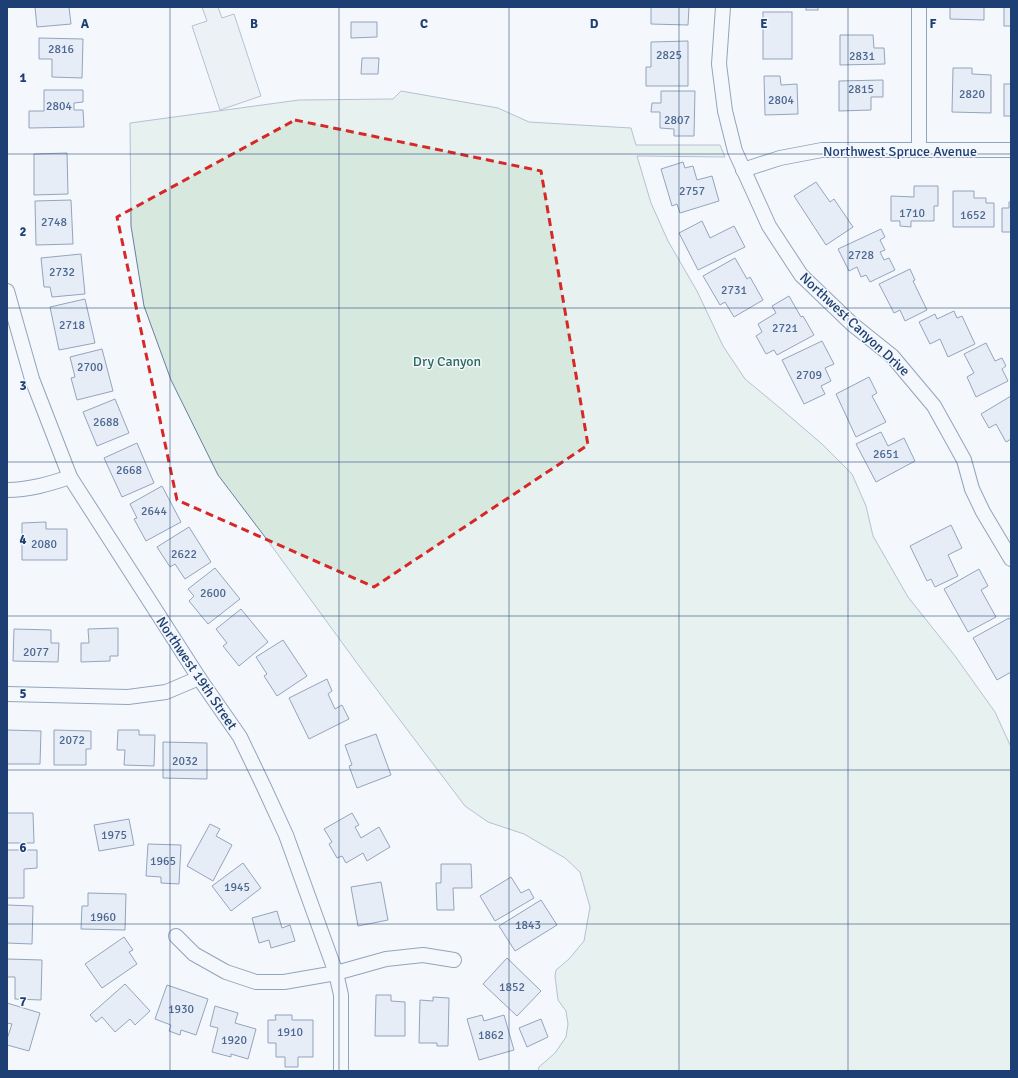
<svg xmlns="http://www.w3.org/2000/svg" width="1018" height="1078" viewBox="0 0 1018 1078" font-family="Signika,sans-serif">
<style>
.green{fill:#d7e8df;stroke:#687fa3}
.parking{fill:#e3e8f0;stroke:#687fa3}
.building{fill:#d5e0f0;stroke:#1d3f73}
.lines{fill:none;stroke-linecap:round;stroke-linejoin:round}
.street-casing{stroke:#1d3f73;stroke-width:16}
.street{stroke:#f4f7fb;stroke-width:14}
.marked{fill:none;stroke:#d62828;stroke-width:3;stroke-dasharray:8 5;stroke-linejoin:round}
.grid{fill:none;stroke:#1d3f73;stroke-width:1;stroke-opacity:0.55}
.labels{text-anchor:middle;stroke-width:3;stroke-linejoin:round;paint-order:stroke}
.number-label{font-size:12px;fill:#4b6792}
.street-label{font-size:14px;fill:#1d3f73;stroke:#f4f7fb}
.park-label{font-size:14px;fill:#2c6c60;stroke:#f4f7fb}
.grid-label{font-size:13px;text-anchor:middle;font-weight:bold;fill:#1d3f73;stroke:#f4f7fb;stroke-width:3;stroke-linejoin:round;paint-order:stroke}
</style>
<rect width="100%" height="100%" fill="#f4f7fb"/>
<polygon class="green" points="401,91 498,108 529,122 631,128 636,145 720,145 725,157 637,156 651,203 668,241 697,291 723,346 745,379 780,408 822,444 852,474 866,506 873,536 908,597 955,656 995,712 1011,747 1011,1071 538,1071 539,1067 555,1053 566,1037 568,1024 566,1011 558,1000 555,976 556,970 569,959 584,941 590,907 580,872 565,858 524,834 488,822 465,806 362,670 268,541 218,475 171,380 144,306 131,226 130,123 299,100 393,99"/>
<polygon class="parking" points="202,7 218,7 222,18 234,14 261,96 220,110 192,26 207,21"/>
<g class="building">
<polygon points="35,7 69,7 71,24 37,27"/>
<polygon points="651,7 689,7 688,25 651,24"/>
<rect x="806" y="7" width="12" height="3"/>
<polygon points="950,7 984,7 984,20 950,19"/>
<rect x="1004" y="7" width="7" height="19"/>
<rect x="763" y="12" width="29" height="47"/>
<polygon points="351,22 377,22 377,37 351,38"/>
<polygon points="840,35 873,35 874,48 884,48 885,64 840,65"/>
<polygon points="39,38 83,39 82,78 52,77 52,59 39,59"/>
<polygon points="688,41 688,86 646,86 646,67 651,67 651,42"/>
<polygon points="362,58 379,58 378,74 361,74"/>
<polygon points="953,68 972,68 972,74 991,75 991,113 952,112"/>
<polygon points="764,76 780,76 781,85 797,84 798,114 765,115"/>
<polygon points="883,80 883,97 871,97 871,110 839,111 839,81"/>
<rect x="1004" y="84" width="7" height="32"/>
<polygon points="44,90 83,90 83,102 74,103 74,110 83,110 84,127 29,128 29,111 44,111"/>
<polygon points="661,91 695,91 694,136 674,136 674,129 660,128 660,112 651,112 652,103 661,103"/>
<polygon points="67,153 68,194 34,195 34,154"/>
<polygon points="683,162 685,168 693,166 697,180 712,176 719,201 680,213 677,204 672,206 661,169"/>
<polygon points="816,182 830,202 834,199 853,227 826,245 794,196"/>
<polygon points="914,186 938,186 938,206 934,206 934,221 911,221 911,227 900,226 900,221 891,221 891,196 914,197"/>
<polygon points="953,191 974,191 974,198 986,198 986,203 994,203 994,227 953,227"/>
<polygon points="71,200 73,244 36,245 35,201"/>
<polygon points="1009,202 1011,202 1011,232 1002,232 1002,208 1009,208"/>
<polygon points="702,221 710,238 734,226 745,247 698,270 679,233"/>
<polygon points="881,229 885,237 880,240 885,250 880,252 884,260 889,258 895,270 870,282 866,275 861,277 857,267 849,271 838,249"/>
<polygon points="81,254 85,294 52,297 50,287 44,287 41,258"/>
<polygon points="735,258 747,279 750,277 763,300 734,317 725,302 720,305 703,276"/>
<polygon points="910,269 915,280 913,281 927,310 905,321 900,310 894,313 879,284"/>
<polygon points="789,296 801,317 803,316 814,335 777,355 774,350 766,354 756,336 762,332 758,324 776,313 772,306"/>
<polygon points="85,299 95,343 59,350 50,307"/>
<polygon points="954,311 957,318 962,316 975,344 948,357 940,339 930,344 919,322 935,314 937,319"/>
<polygon points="822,341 834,364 825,368 831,381 821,386 825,394 804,404 782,360"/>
<polygon points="986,343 995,361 1002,358 1006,366 1002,369 1008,381 976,397 967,377 974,373 964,354"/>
<polygon points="102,349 113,391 77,400 71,378 75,377 70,357"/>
<polygon points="869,377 877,393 872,396 886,422 856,437 836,394"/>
<polygon points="1011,396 1011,439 1006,442 996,424 989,428 981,414"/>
<polygon points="115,399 129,433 97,446 83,412"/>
<polygon points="881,432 888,446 904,438 915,461 876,482 856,444"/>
<polygon points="137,443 154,483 122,497 104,458"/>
<polygon points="162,486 181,522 146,541 134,519 137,518 130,504"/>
<polygon points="46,522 46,529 67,529 67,560 22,560 22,523"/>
<polygon points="951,525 962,548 948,555 958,576 935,587 931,579 927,581 910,546"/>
<polygon points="189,527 211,562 185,579 175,564 170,567 157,547"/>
<polygon points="215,568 240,599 208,624 189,601 194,596 188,589"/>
<polygon points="979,569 988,586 981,590 996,617 968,632 944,589"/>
<polygon points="241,609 268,642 239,666 223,646 227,643 216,629"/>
<polygon points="1009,618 1011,621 1011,672 997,680 973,638"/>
<polygon points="118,628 118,656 110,656 110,661 81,662 81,643 89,643 88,629"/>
<polygon points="14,629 51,630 51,643 59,643 58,662 13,661"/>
<polygon points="283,640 307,676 277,696 264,676 267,674 256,657"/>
<polygon points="327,679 332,691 328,694 335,709 342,705 349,719 309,739 289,698"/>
<polygon points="7,730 41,731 40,764 7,764"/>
<polygon points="54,730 91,731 91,749 86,749 86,765 54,765"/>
<polygon points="118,730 139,730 139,735 155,735 154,766 124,765 125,750 117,750"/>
<polygon points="376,734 391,775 357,788 349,766 352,765 345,745"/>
<polygon points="163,742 207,743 207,779 163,778"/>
<polygon points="7,813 33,813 34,843 7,843"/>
<polygon points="352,813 359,825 355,827 361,838 379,827 390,847 367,861 363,853 346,863 342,856 337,858 329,844 332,842 324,829"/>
<polygon points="129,819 134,845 99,851 94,825"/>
<polygon points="210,824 220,829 216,836 232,845 213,881 187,866"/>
<polygon points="148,844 181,845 179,884 161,883 161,877 146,876"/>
<polygon points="7,850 37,850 37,868 24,869 24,898 7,898"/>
<polygon points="243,863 261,888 231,911 212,886"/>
<polygon points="441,864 471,864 472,888 453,888 454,910 437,910 436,883 441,883"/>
<polygon points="511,877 521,893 529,889 534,898 495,921 480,896"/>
<polygon points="381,882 388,920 358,926 351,887"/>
<polygon points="88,893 126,894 125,930 81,929 82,906 88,906"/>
<polygon points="541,900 557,925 515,951 499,926"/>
<polygon points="7,905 33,906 32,944 7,943"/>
<polygon points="277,911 282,928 290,925 295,941 271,948 269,940 259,943 252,918"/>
<polygon points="124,937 133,950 129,952 137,964 102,988 85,964"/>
<polygon points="507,958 541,991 517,1016 483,984"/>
<polygon points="7,959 42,960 41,1000 15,999 15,977 7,977"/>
<polygon points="125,984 150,1011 135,1025 130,1019 115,1032 102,1017 96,1022 90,1015"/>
<polygon points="167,985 208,999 196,1035 181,1030 180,1035 169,1031 171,1025 155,1019"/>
<polygon points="376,995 391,995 391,1001 405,1002 405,1036 375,1036"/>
<polygon points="433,997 449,998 448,1046 437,1046 437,1043 419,1043 420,1000 433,1001"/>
<polygon points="7,1003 40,1013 29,1051 7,1045 7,1039 12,1024 7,1023"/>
<polygon points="215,1006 238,1013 235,1023 256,1029 248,1059 231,1054 231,1057 212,1052 218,1028 210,1026"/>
<polygon points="275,1015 292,1015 292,1020 313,1020 313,1057 298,1057 298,1067 285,1067 285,1057 276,1057 276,1043 268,1043 268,1020 276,1020"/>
<polygon points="482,1015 484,1021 504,1015 514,1050 479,1060 467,1019"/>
<polygon points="541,1019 548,1037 527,1047 519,1028"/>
</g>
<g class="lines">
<defs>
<g id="street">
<polyline points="723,7 719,64 725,111 735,151 769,226 801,275 852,324 892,356 934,406 964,460 972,489 983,512 1011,559"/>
<polyline points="919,7 919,150"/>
<polyline points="743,170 780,158 822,150 1011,150"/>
<polyline points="7,291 32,379 70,477 199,678 240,737 263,785 286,835 336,973 341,995 341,1071"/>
<path d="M7,490C29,490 49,484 70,477"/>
<polyline points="7,694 128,697 166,692 199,678"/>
<polyline points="176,936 194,954 226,972 256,982 284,982 336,973 386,959 423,955 454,960"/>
</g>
</defs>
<use href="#street" class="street-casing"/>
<use href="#street" class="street"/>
</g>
<path d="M0 0H1018V1078H0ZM295,120L541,171L588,445L374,587L177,500L117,217Z" fill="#f4f7fb" fill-opacity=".55" fill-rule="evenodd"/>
<path class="marked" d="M295,120L541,171L588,445L374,587L177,500L117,217Z"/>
<path class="grid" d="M170,7V1071M339,7V1071M509,7V1071M679,7V1071M848,7V1071M7,154H1011M7,308H1011M7,462H1011M7,616H1011M7,770H1011M7,924H1011"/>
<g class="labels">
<g class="number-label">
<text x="61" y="53">2816</text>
<text x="669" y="59">2825</text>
<text x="862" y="60">2831</text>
<text x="861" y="93">2815</text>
<text x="972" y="98">2820</text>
<text x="781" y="104">2804</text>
<text x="59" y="110">2804</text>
<text x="677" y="124">2807</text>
<text x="692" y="195">2757</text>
<text x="912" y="217">1710</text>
<text x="973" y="219">1652</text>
<text x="54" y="226">2748</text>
<text x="861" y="259">2728</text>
<text x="62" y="276">2732</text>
<text x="734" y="294">2731</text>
<text x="72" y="329">2718</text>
<text x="785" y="332">2721</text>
<text x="90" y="371">2700</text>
<text x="809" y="379">2709</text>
<text x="106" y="426">2688</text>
<text x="886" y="458">2651</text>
<text x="129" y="474">2668</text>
<text x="154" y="515">2644</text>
<text x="44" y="548">2080</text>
<text x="184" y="558">2622</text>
<text x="213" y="597">2600</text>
<text x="36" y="656">2077</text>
<text x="72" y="744">2072</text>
<text x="185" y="765">2032</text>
<text x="114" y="839">1975</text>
<text x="163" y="865">1965</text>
<text x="237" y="891">1945</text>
<text x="103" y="921">1960</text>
<text x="528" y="929">1843</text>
<text x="512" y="991">1852</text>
<text x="181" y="1013">1930</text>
<text x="290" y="1036">1910</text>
<text x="491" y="1039">1862</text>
<text x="234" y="1044">1920</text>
</g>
<g class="street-label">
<text x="900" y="156">Northwest Spruce Avenue</text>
<text transform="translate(855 324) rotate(43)" y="5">Northwest Canyon Drive</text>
<text transform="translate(197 673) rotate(56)" y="5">Northwest 19th Street</text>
</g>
<g class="park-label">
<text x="447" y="366">Dry Canyon</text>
</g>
</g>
<g class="grid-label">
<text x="85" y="28">A</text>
<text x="254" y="28">B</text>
<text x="424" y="28">C</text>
<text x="594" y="28">D</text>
<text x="764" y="28">E</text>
<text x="933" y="28">F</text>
<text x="23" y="82">1</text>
<text x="23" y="236">2</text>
<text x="23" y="390">3</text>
<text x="23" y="544">4</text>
<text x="23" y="698">5</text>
<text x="23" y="852">6</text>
<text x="23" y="1006">7</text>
</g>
<rect width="1018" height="1078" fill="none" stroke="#1d3f73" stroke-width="16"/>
</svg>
